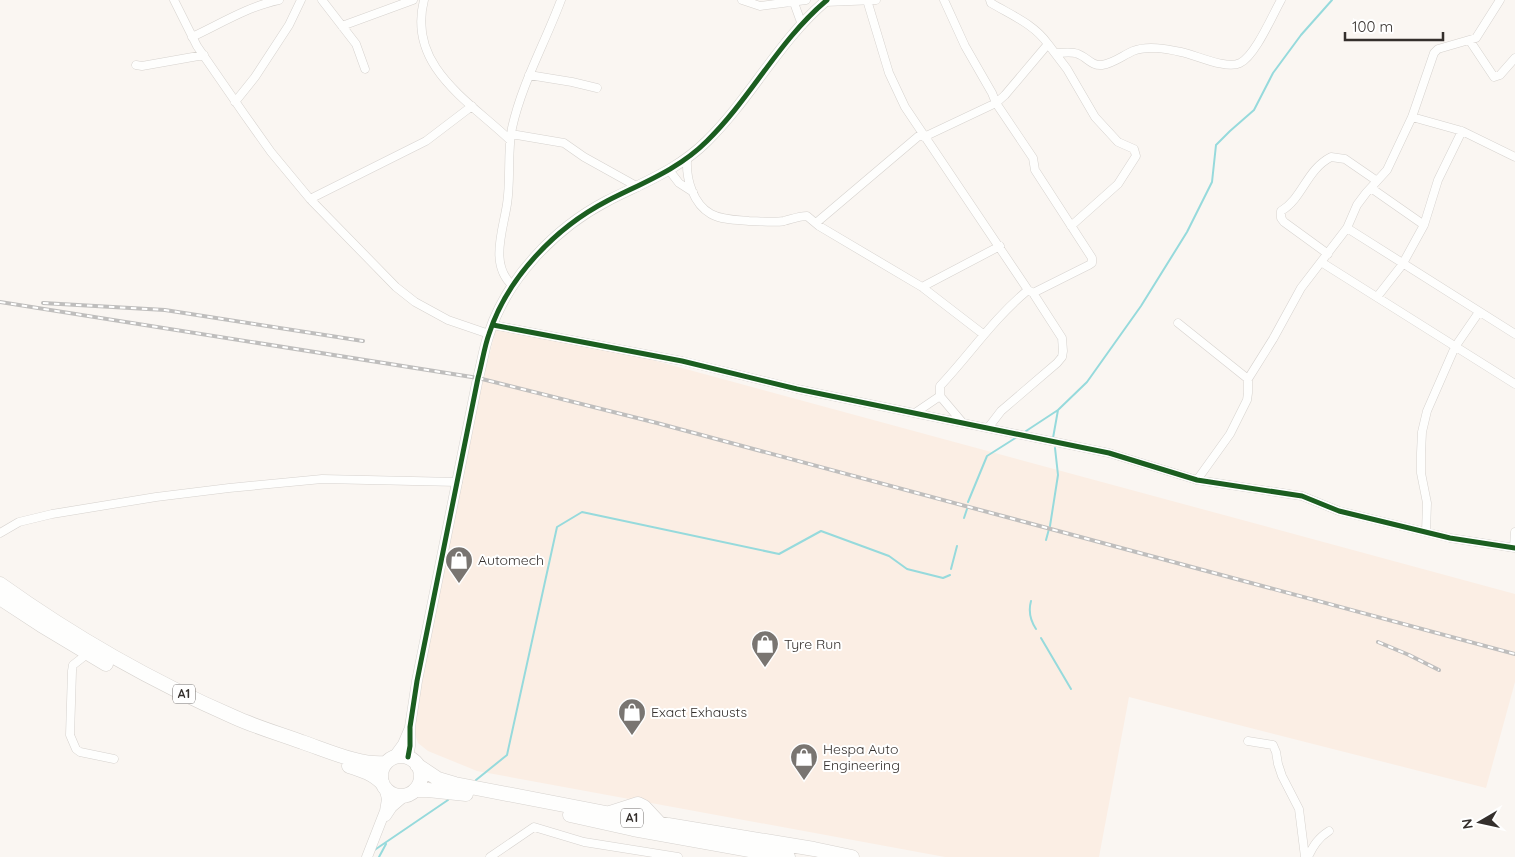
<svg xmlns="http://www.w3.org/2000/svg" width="1515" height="857" font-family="Quicksand,sans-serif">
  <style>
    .built { fill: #fbeee4 }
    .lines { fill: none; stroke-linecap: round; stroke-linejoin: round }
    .stream { stroke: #96dadc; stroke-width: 2 }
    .street-casing { stroke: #d6d2ce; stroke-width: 9 }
    .secondary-casing { stroke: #d6d2ce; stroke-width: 11 }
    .highway-casing { stroke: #d6d2ce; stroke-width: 15 }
    .street { stroke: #fefefd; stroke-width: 8 }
    .secondary { stroke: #fefefd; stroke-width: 10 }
    .highway { stroke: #fefefd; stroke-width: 14 }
    .rail-casing { stroke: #bfbebd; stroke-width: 4 }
    .rail { stroke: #fff; stroke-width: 2; stroke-dasharray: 5.5; stroke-linecap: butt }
    .cycleway-casing { stroke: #fff; stroke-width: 8 }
    .cycleway { stroke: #1b5e20; stroke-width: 5 }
    .labels { text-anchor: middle; stroke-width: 4; stroke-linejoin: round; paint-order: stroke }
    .shield { fill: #fff; stroke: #716d6b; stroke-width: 1 }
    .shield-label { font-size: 12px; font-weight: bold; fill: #342f2c }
    .poi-label { font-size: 14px; fill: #342f2c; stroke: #fff; text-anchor: start }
  </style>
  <rect width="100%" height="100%" fill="#faf6f2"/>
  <!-- built -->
  <path class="built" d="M496,328L634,355L1515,594V682L1486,788L1129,697L1099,857H945L477,771L428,751L418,743L414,731L416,704L474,417Z"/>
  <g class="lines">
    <!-- stream -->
    <path class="stream" d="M1023,433L1058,410L1087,382L1141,306L1187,232L1212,182L1216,145L1230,131L1254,110L1273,73L1301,35L1332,0
      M1053,438L1058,410
      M968,502L987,456L1017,437
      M964,518L967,509
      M1050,526L1058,475L1055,448
      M1046,540L1049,529
      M951,569L957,546
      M1031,601C1028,612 1030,620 1036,629
      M1041,638L1071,689
      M476,780L507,755L557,527L582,512L779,554L821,531L889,556L907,569L943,578L950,575
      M373,851L448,800
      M379,857L386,844"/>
    <!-- street casing -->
    <g class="street-casing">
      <path id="street" d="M174,0L197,46L244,114L271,152L310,199L396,287L415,302L448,320L489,334
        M322,0L356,44L365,69
        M424,0C407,66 469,101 510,140
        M742,0L760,6L806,0
        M793,0L802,25
        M867,0L889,73L905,107L1028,290L1033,293L1062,338L1063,351L1062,357L1057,363L1001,411L988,428
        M944,0L965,46L992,93L996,103L1033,158L1035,170L1092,258V263L1089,265L1033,293
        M825,2L876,0
        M342,26L413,0
        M192,37C220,24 249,6 279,0
        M1470,41L1494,77L1500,75L1515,58
        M1048,44L1067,69L1095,117L1118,142L1134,149L1136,156L1118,184L1071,226
        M1056,53C1063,53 1072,51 1078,54C1087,57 1091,66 1102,65C1114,63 1122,56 1133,51C1147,45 1167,49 1181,52C1196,55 1227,70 1240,63C1255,56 1272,16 1281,0
        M136,65L142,66L204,55
        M529,75L572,82L597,88
        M235,102L255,77L289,25L301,0
        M1412,117L1462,131L1515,157
        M511,134L564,143L584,157L638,187
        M924,137L996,103L1005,95L1048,44C1034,24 1011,15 991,3L990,0
        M687,160C686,179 693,204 711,214C722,220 737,220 749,221C760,221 774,223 784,221C792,219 799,216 807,216L819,226L922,287L983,334
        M669,170L679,183L693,192
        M1371,188L1424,225
        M310,199L426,141L472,106
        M816,223L921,134
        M1347,228L1515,334
        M1328,254L1284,222L1281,218V211C1303,198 1306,170 1331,157L1345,159L1377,181
        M1321,262L1515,384
        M513,286C489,265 503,231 507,204C511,179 507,153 512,128C522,83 545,43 561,0
        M922,287L1000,246
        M1377,297L1402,265L1424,225L1438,180L1462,131
        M1178,323L1248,379
        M493,325L682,361L797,389L1109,453L1197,480L1302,496L1339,511L1450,538L1515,548
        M940,396L962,422
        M915,413L940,396V386C971,353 993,319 1028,290
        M1197,480L1230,434L1247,400L1248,393V379L1273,339L1301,288L1347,228L1357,205L1366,193L1387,170L1412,117L1434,53L1438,49L1476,38L1500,0
        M1426,532L1427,503L1421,473V453L1422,432L1427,411L1455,347L1479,312
        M0,533L19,522L52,514L156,497L229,488L322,479L458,482
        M1514,547L1515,532
        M87,654L73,665L72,671L70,735L76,749L80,752L114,759
        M1248,741L1273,745L1276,752L1278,764L1282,776L1299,809L1305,857
        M490,857L534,827L584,842L678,857
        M1308,857C1313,846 1318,838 1329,831"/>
    </g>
    <!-- secondary casing -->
    <g class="secondary-casing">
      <path id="secondary" d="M408,757L410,746V727L417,681L478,378C482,364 484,348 489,334C507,278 555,228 607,201C642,183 678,170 707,141C751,98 779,40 827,0
        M392,759L403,744L409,730
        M386,816L392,807L406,795
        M367,857L385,811L387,799L384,787"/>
    </g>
    <!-- highway casing -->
    <g class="highway-casing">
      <path id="highway" d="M0,584C74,637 151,681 234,717C256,727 280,734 302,742C326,750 361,766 386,763
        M0,598L41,625L106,664
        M381 776a20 20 0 1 1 40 0a20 20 0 1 1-40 0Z
        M417,765L438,779L455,784L668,825L814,849L852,857
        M349,766C362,770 374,774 383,784
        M415,790H428L466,794
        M610,813L638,804L644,807L659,823
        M570,815L633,829L788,857"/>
    </g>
    <!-- street -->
    <use href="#street" class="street"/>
    <!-- secondary -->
    <use href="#secondary" class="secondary"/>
    <!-- highway -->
    <use href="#highway" class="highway"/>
    <!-- rail casing -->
    <g class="rail-casing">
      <path id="rail" d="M0,302L478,378L657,423L1515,654
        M43,303L165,310L363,341
        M1378,642L1409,655L1439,670"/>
    </g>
    <!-- rail -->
    <use href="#rail" class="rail"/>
    <!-- cycleway casing -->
    <g class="cycleway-casing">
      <path id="cycleway" d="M493,325L682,361L797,389L1109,453L1197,480L1302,496L1339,511L1450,538L1515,548
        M408,757L410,746V727L417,681L478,378C482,364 484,348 489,334C507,278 555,228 607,201C642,183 678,170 707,141C751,98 779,40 827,0"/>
    </g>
    <!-- cycleway -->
    <use href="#cycleway" class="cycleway"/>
  </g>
  <!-- icons -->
  <defs>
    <g id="shop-pin" transform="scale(1.4375)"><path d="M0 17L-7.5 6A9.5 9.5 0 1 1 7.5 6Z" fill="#797571" stroke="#fff"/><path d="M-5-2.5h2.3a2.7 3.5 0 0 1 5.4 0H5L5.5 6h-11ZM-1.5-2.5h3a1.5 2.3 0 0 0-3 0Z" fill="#fff"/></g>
  </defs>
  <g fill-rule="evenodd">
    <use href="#shop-pin" x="459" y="560"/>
    <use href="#shop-pin" x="765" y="644"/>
    <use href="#shop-pin" x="632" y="712"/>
    <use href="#shop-pin" x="804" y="757"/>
  </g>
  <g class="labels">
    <!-- shield labels -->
    <g class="shield">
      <rect x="173" y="684.5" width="22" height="19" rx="4"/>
      <rect x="621" y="808.5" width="22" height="19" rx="4"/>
    </g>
    <g class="shield-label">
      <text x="184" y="698">A1</text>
      <text x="632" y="822">A1</text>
    </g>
    <!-- poi labels -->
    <g class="poi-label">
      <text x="478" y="565">Automech</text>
      <text x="784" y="649">Tyre Run</text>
      <text x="651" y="717">Exact Exhausts</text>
      <text x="823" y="754">Hespa Auto<tspan x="823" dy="16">Engineering</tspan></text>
    </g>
  </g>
  <!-- north arrow -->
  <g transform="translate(1480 822) rotate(261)" stroke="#ffffff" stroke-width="4" paint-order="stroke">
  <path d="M0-4L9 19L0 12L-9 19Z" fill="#342f2c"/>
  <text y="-8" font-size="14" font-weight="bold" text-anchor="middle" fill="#342f2c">N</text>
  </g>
  <!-- scale -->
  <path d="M1345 32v8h98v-8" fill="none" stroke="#342f2c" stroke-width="2.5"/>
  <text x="1352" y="32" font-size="15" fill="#342f2c" stroke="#ffffff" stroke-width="4" paint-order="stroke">100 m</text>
</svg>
